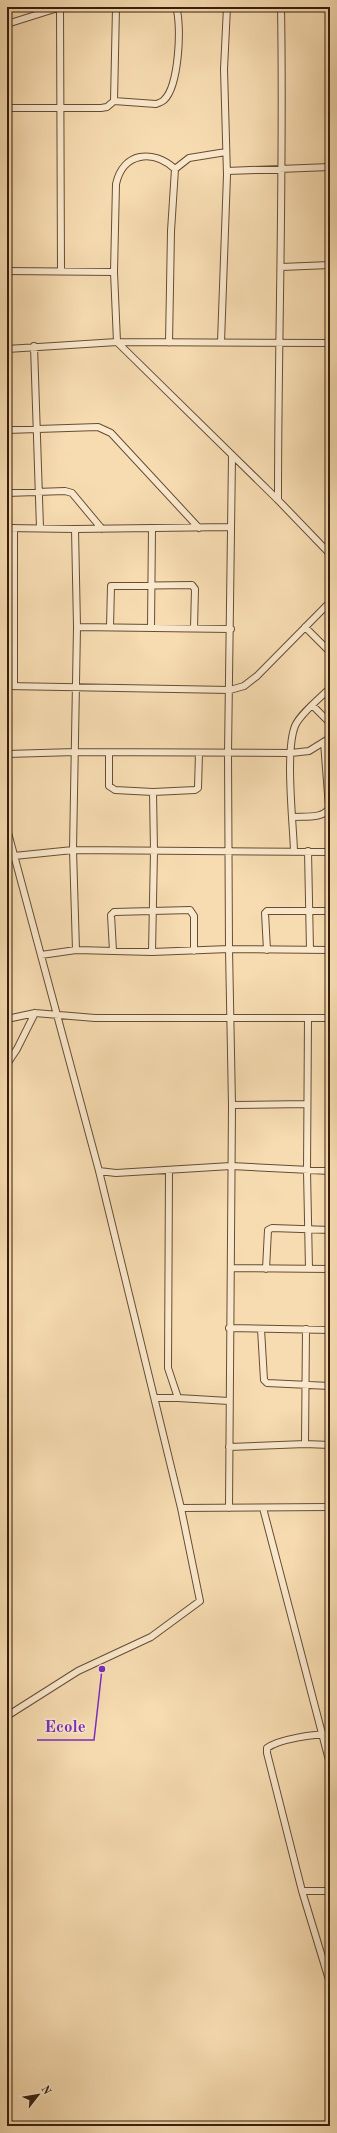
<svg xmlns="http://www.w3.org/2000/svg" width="337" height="2133" font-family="'Old Standard TT',serif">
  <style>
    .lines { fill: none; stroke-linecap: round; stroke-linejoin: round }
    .minor-casing { stroke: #664d35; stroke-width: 8 }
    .minor { stroke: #fae8cc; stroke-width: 6 }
    .leader { fill: none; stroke: #7b2cbf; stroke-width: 1.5 }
    .callout-dot { fill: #7b2cbf; stroke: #fae8cc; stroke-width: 1.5 }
    .callout-label { font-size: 17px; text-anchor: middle; font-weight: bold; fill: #7b2cbf; stroke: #fae8cc; stroke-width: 3.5; stroke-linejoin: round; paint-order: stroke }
  </style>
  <rect width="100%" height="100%" fill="#f7dcb1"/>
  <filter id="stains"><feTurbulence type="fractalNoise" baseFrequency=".005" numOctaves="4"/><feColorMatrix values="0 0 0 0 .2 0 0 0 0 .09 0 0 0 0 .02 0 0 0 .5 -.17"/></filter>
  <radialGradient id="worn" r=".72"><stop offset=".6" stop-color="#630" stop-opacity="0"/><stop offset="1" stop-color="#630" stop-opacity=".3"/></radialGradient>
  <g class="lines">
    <!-- minor casing -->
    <g class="minor-casing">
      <path id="minor" d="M60,7L61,271
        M7,24L61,7
        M7,96V133
        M114,101L156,104C159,103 162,102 164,100C179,86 182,25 176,7
        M7,108H101L107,107L114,101L116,7
        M175,169C153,149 123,152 116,184L114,272L117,342L278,500L330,554
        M227,171L330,167
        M281,267L330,265
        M7,271L114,272
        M221,342L227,175L224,69L227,7
        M169,343L171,231L175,169L189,158L226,152
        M34,346L40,528
        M7,349L117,342L330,343
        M7,430L98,427L111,433L199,528
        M7,493L65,491L72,493L102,529
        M278,500C278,336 284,171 281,7
        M7,528L75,529L231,527
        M14,528V686
        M75,529L77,627L73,850L76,950
        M77,627L231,629
        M110,627L111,586L192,585L195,589L194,628
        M151,627L152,528
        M305,627L330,652
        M7,686L230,690L244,686L257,676L330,602
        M313,706L330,723
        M109,753V786L115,790L153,792L195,790L198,788L199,753
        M7,754L75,752L291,753L309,751L330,738
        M293,817C304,816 324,819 329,808L324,742
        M7,829L99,1171L181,1508L200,1601L151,1637L78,1671L7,1716
        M294,851C293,821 285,751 295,726C300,714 320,698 330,688
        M308,851L310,950
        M14,856L73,850L330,852
        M267,950L265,913L267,911H330
        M113,951L111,915L114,912L190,910L194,916V951
        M152,952L154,851L153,792
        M41,955L76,950L152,952L229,949L330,950
        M308,1018L307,1171L309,1269
        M7,1019L35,1013L95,1018H330
        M7,1064L17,1049L35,1013
        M232,1105L307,1104
        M169,1170L168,1368L178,1398L229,1401
        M99,1171L116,1173L231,1166L330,1171
        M232,1268L330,1269
        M266,1269L268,1230L272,1228L330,1230
        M229,1328L330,1330
        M261,1329L264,1380L267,1383L330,1386
        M155,1398H178
        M305,1444L306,1329
        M229,1447L305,1444L330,1445
        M181,1508L330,1507
        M229,1508L232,1105L229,949L228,753L232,456
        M263,1508L330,1764
        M330,1734C315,1734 279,1739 267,1748V1753L302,1891L330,1983
        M302,1891H330"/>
    </g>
    <!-- minor -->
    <use href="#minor" class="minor"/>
  </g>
  <!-- callouts -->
  <path class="leader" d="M102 1669L94 1740H37"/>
  <circle class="callout-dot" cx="102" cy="1669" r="4"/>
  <g class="callout-label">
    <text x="65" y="1732">Ecole</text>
  </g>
  <!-- margin -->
  <rect width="337" height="2133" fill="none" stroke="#f7dcb1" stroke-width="24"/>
  <rect x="8" y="8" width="321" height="2117" fill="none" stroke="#361d0c" stroke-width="2"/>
  <rect x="12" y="12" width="313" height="2109" fill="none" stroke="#361d0c"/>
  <!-- north arrow -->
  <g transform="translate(38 2095) rotate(59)" stroke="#fae8cc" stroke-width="3" paint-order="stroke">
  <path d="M0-3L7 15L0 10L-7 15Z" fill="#361d0c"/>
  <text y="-6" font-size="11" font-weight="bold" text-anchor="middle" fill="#361d0c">N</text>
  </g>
  <rect width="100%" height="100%" filter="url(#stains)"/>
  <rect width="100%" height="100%" fill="url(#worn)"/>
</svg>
